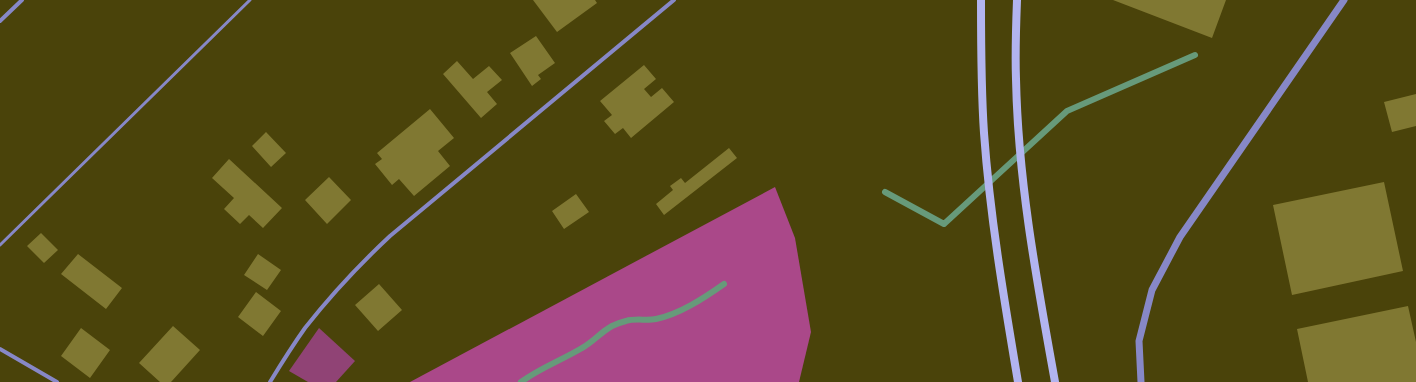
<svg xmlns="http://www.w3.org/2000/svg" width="1416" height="382" font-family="'DejaVu Sans',sans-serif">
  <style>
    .green { fill: #904375 }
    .forest { fill: #aa4889 }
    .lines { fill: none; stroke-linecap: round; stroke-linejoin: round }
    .stream { stroke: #679a7a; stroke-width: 6 }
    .building { fill: #807832 }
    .service { stroke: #8788c7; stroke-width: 3 }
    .minor { stroke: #8788c7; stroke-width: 4 }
    .tertiary { stroke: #8788c7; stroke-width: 7 }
    .secondary { stroke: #b2b4f0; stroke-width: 8 }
  </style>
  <rect width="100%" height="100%" fill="#4a430a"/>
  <!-- green -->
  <path class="green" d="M319,328L355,361L336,382H308L289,371Z"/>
  <!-- forest -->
  <path class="forest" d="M775,187L795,238L811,332L799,382H410Z"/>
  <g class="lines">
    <!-- stream -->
    <path class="stream" d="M885,192L944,224L1067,111L1195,55
      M521,382C540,368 562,360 582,348C593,342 601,332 612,326C616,324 622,322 626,321C635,318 647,321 656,319C680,314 704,298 724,284"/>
  </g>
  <!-- building -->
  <path class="building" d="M533,0H595L597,3L557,32Z
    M1113,0H1226L1212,38Z
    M536,36L555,63L538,75L541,79L532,86L510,53Z
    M457,61L473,79L489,66L502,80L487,92L497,104L481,118L443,74Z
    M644,65L656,79L644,89L651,97L662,88L674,102L631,138L623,128L615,134L604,121L612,115L600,101Z
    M1416,94V126L1392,132L1384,102Z
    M430,109L454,138L438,151L450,166L414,196L399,179L392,185L375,164L382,159L377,153Z
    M266,132L286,153L271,167L252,146Z
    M729,148L737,158L664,215L656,204L673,190L670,186L681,178L685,183Z
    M229,159L282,208L263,228L249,215L240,224L224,209L234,198L212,178Z
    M329,177L351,200L327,224L305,200Z
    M1384,182L1403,271L1292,295L1273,205Z
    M576,194L589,212L564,229L552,211Z
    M41,233L58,250L44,263L27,246Z
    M78,254L122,288L106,309L61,274Z
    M258,254L281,270L267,290L244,275Z
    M379,284L402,310L378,331L355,305Z
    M256,292L281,311L263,336L238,317Z
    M1408,306L1416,342V382H1308L1297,329Z
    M173,326L200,350L171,382H160L139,363Z
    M81,328L110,350L90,378L61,356Z"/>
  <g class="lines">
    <!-- service -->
    <path class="service" d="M0,245L250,0"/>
    <!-- minor -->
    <path class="minor" d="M0,21L22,0
      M0,349L57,382
      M270,382C281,364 293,345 305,328C331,295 360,264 390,236L674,0"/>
    <!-- tertiary -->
    <path class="tertiary" d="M1141,382L1139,341L1152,290L1180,237L1344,0"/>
    <!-- secondary -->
    <path class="secondary" d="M981,0C981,44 981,89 984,133C990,217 1004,299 1018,382
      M1017,0C1016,26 1015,53 1016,79C1018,181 1037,282 1055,382"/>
  </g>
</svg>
